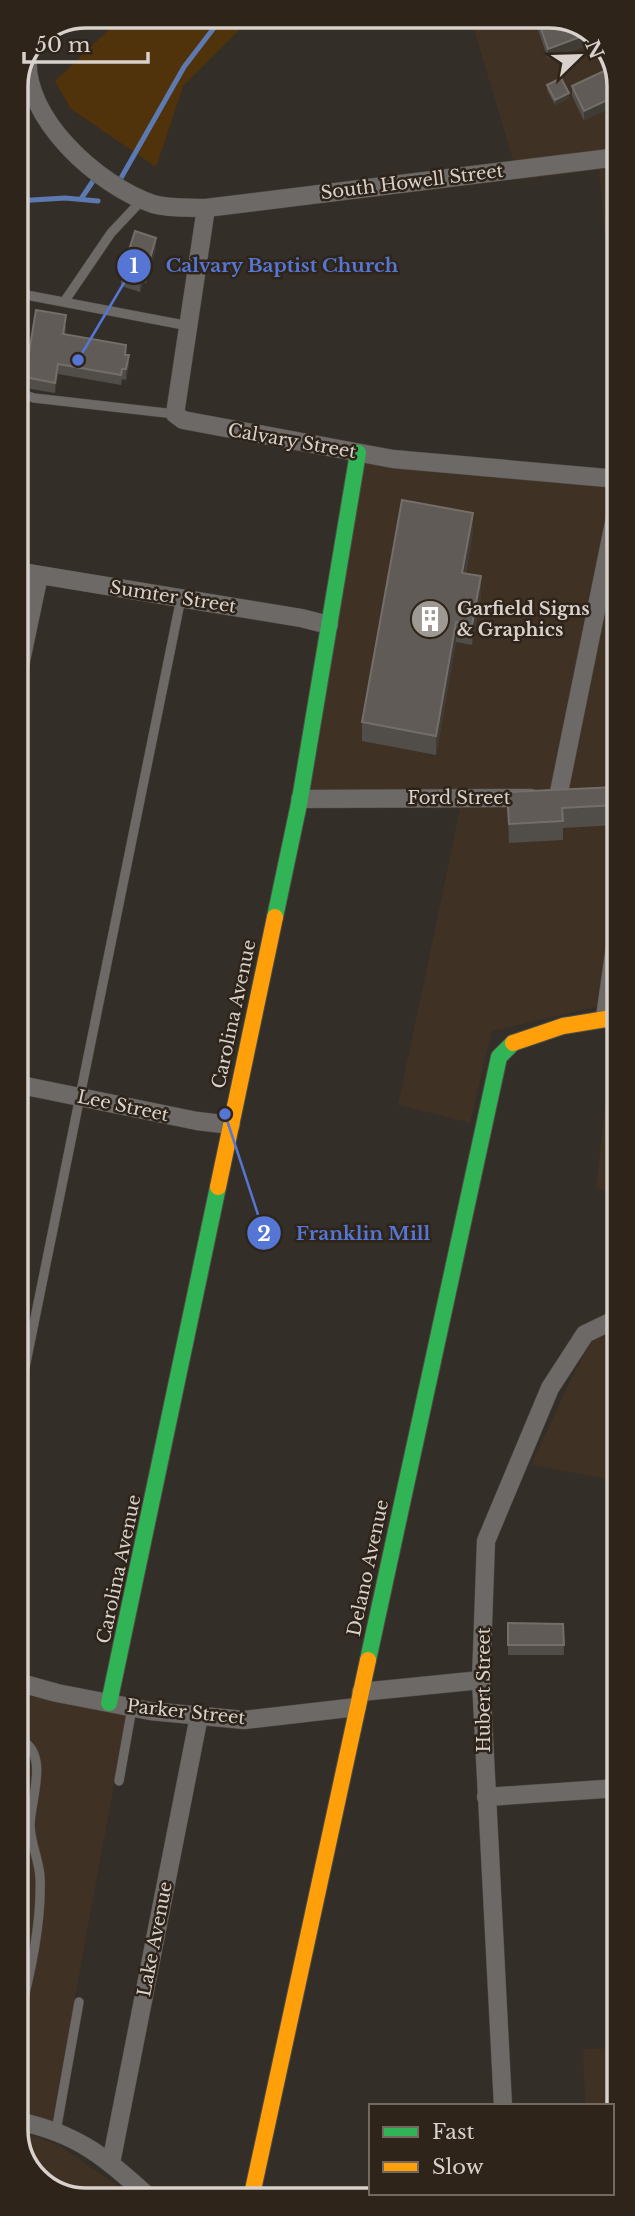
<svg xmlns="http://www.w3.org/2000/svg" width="635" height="2216" font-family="'Libre Baskerville',serif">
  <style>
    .built { fill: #3f3124 }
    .green { fill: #50320b }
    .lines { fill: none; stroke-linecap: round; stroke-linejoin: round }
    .stream { stroke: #5c7ab1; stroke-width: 5 }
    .lane-casing { stroke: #504c46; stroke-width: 10 }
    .street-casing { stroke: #504c46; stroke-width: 19 }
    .fast-casing { stroke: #504c46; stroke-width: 18 }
    .slow-casing { stroke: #504c46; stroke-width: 18 }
    .lane { stroke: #6c6967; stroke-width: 9 }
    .street { stroke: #6c6967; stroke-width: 18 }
    .fast { stroke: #30b455; stroke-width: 16 }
    .slow { stroke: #ff9f0a; stroke-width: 16 }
    .wall { fill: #514d48 }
    .shaded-wall { fill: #3f3b35 }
    .building { fill: #605b56; stroke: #736e69; stroke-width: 2 }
    .labels { text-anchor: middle; stroke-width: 5; stroke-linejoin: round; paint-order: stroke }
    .street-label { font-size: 18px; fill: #d9d2cc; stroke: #2e241a }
    .poi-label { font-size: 18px; font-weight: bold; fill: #d9d2cc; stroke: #2e241a; text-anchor: start }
    .rim { fill: none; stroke: #d9d2cc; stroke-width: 3.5 }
    .leader { fill: none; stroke: #5576d4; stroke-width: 2.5 }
    .callout-dot { fill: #5576d4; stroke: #2e241a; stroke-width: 2.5 }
    .mark-label { font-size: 21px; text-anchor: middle; font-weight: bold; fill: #fff }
    .callout-label { font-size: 19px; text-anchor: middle; font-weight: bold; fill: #5576d4; stroke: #2e241a; stroke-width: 5; stroke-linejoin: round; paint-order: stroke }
  </style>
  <rect width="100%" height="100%" fill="#332e28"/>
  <!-- built -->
  <path class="built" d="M470,16H558L596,33L618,72V383L599,170L519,180Z
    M365,463L618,488V1002L492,1031L470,1123L398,1105L460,809L305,807Z
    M613,1031H618L619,1195L596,1188Z
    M619,1328V1481L531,1465L568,1385L591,1342Z
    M17,1694L127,1714L52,2123L17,2116V1951L24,1908L17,1906V1846L20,1831L17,1830Z
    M619,2048V2131L612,2149V2106H585L583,2049Z
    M17,2130L59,2145L138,2200H77L39,2183L17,2144Z"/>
  <!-- green -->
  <path class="green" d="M123,16H253L183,86L156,167L71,109L55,81Z"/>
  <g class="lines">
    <!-- stream -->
    <path class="stream" d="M121,178L184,67L223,16
      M81,199L93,181
      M16,201L65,198L98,201"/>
    <!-- lane casing -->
    <g class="lane-casing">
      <path id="lane" d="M16,293L189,326
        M64,302L111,233L143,199
        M16,392L34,398L175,414
        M17,1407L181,598
        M17,1738C51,1751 31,1797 30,1824C30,1843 39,1859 40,1877C42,1921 29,1981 17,2024
        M119,1781L132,1708
        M56,2131L79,2002"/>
    </g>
    <!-- street casing -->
    <g class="street-casing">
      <path id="street" d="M28,56C22,118 99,186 153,204C170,209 189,207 206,208L618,157
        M206,208L175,414L183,420L393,459L618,479
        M16,571L301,618L329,625
        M16,685L39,575
        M558,797L618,503
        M300,799L531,798
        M605,1017L618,925
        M16,1084L197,1121L231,1125
        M17,1682L57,1693L150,1711L244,1720L357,1707
        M361,1692L481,1680
        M486,1797L619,1788
        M503,2106L481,1680L486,1541L550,1388L585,1334L608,1323L619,1322
        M17,2121C78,2133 108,2159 152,2200
        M111,2163L199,1716
        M508,2193L509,2199"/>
    </g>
    <!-- fast casing -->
    <g class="fast-casing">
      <path id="fast" d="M275,917L300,799L358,453
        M368,1660L499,1057L513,1043
        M109,1703L218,1187"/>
    </g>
    <!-- slow casing -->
    <g class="slow-casing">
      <path id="slow" d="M513,1043L563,1026L618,1017
        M218,1187L275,917
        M251,2199L368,1660"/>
    </g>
    <!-- lane -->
    <use href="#lane" class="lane"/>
    <!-- street -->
    <use href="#street" class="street"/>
    <!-- fast -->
    <use href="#fast" class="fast"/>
    <!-- slow -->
    <use href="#slow" class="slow"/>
  </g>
  <!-- wall -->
  <path class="wall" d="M537,17L583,47L548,59L537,27Z
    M608,69L584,121L572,96V86Z
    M547,85L569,98L555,105L547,90Z
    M156,248L146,283L143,282L140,292L121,286V275Z
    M66,325L65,334L126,355L129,365L126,380L122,379L121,385L58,374L55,393L25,388V377Z
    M473,532L466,573L481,596L472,645L456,642L436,755L362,741V722Z
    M507,792L617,805V825L563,828V840L509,843Z
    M508,1623L563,1624L564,1655H508Z
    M403,2193H477V2196L473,2197V2199H404Z"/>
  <!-- shaded-wall -->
  <path class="shaded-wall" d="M583,36V47L548,59V49Z
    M569,93V98L555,105V100Z
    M618,95V105L584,121V111Z
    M156,238V248L146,283V272Z
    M143,272V282L140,292V281Z
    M129,355V365L126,380V369Z
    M58,364V374L55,393V383Z
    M473,513V532L462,592V573Z
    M481,576V596L472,645V625Z
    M456,622V642L436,755V736Z"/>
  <!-- building -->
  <path class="building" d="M540,16H558L579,26L583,36L548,49L537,17Z
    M608,69L618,90V95L584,111L572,86Z
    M561,78L569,93L555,100L547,85Z
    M135,231L156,238L146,272H143L140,281L121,275Z
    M36,310L66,315L63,334L126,345L125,355H129L126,369H122L121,375L58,364L55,383L25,377Z
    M402,500L473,513L462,573L481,576L472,625L456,622L436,736L362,722Z
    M616,787L617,805L562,808L563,821L509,824L507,792Z
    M508,1623L563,1624L564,1645H508Z
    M404,2193H473V2196L446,2199H405Z"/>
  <!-- icons -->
  <defs>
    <g id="building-disc" transform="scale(2.0125)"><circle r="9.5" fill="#9f9993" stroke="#2e241a"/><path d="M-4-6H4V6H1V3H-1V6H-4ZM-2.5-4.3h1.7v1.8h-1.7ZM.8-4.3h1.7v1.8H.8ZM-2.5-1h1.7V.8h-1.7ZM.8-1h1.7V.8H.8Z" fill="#fff"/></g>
  </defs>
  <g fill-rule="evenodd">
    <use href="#building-disc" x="430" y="619"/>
  </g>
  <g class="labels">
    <!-- street labels -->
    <g class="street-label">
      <text transform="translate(412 182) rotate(-7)" y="6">South Howell Street</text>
      <text transform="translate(292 441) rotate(10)" y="6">Calvary Street</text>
      <text transform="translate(173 597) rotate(9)" y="6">Sumter Street</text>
      <text x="459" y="804">Ford Street</text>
      <text transform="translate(234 1014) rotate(-78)" y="6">Carolina Avenue</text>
      <text transform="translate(123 1106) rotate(12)" y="6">Lee Street</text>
      <text transform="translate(368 1568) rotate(-78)" y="6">Delano Avenue</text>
      <text transform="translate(119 1569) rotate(-78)" y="6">Carolina Avenue</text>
      <text transform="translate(484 1690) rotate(-90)" y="6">Hubert Street</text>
      <text transform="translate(186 1712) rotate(6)" y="6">Parker Street</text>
      <text transform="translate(155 1939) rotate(-79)" y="6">Lake Avenue</text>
    </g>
    <!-- poi labels -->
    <g class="poi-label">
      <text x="457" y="615">Garfield Signs<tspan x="457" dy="21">&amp; Graphics</tspan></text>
    </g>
  </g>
  <!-- crop -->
  <path d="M0 0H635V2216H0ZM86 28H549A58 58 0 0 1 607 86V2130A58 58 0 0 1 549 2188H86A58 58 0 0 1 28 2130V86A58 58 0 0 1 86 28Z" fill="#2e241a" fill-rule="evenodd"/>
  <path class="rim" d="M86 28H549A58 58 0 0 1 607 86V2130A58 58 0 0 1 549 2188H86A58 58 0 0 1 28 2130V86A58 58 0 0 1 86 28Z"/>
  <!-- callouts -->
  <path class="leader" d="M78 360L134 266M225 1114L264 1233"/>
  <g class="callout-dot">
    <circle cx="78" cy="360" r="7"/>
    <circle cx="225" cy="1114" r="7"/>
    <circle cx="134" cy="266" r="18"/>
    <circle cx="264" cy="1233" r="18"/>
  </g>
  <g class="mark-label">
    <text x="134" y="273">1</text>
    <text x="264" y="1241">2</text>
  </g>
  <g class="callout-label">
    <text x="282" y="272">Calvary Baptist Church</text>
    <text x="363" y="1240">Franklin Mill</text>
  </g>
  <!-- legend -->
  <rect x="369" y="2104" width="245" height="91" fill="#2e241a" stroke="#726a61" stroke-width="2"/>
  <rect x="383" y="2127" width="35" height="10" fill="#30b455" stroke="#726a61" stroke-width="2"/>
  <text x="432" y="2139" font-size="21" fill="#d9d2cc">Fast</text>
  <rect x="383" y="2162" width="35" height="10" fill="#ff9f0a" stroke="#726a61" stroke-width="2"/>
  <text x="432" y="2174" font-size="21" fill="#d9d2cc">Slow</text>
  <!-- north arrow -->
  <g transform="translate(579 56) rotate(67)" stroke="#2e241a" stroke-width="5" paint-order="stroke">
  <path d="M0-5L12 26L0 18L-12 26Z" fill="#d9d2cc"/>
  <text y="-10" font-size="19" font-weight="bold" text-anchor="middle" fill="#d9d2cc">N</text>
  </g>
  <!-- scale -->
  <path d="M24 52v10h124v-10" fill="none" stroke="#d9d2cc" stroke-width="3.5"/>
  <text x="35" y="52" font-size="21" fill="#d9d2cc" stroke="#2e241a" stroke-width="5" paint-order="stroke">50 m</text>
</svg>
